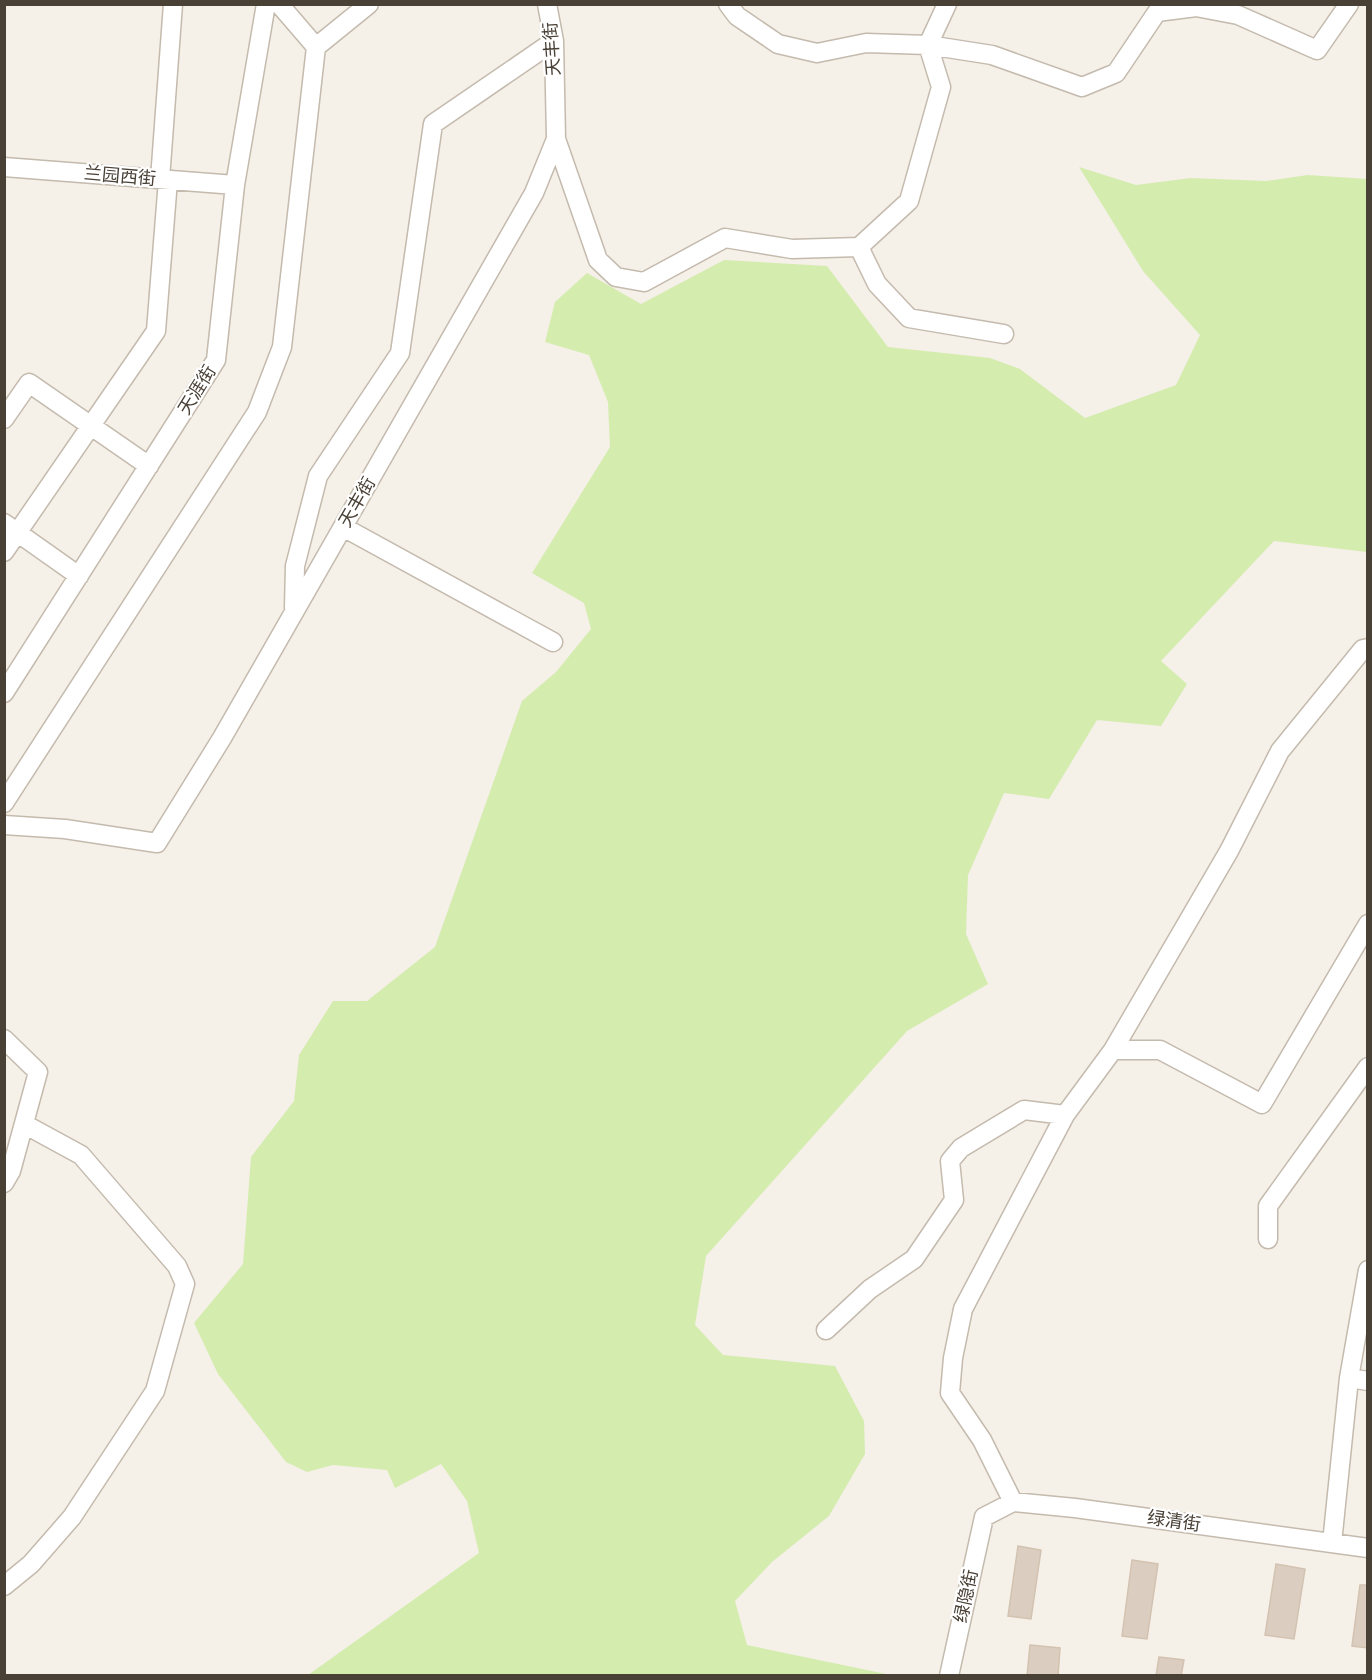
<svg xmlns="http://www.w3.org/2000/svg" width="1372" height="1680" font-family="Barlow,'Noto Sans SC',sans-serif">
  <style>
    .green { fill: #d5ecaf }
    .building { fill: #dbcec0; stroke: #d3c2b0; stroke-width: 1.5 }
    .lines { fill: none; stroke-linecap: round; stroke-linejoin: round }
    .minor-casing { stroke: #c4baad; stroke-width: 21 }
    .minor { stroke: #fff; stroke-width: 18 }
    .labels { text-anchor: middle; stroke-width: 4.5; stroke-linejoin: round; paint-order: stroke }
    .street-label { font-size: 18px; fill: #494036; stroke: #fff }
  </style>
  <rect width="100%" height="100%" fill="#f5f0e8"/>
  <!-- green -->
  <path class="green" d="M1079,167L1136,185L1191,178L1266,181L1308,175L1367,179V552L1274,541L1161,661L1187,684L1161,726L1097,720L1049,799L1004,793L968,875L966,934L988,984L907,1031L706,1256L695,1325L723,1355L835,1366L864,1421L865,1454L829,1516L772,1562L735,1601L747,1645L891,1675H308L479,1553L467,1501L441,1464L395,1488L387,1470L333,1465L307,1472L286,1462L218,1374L194,1323L243,1264L251,1157L294,1101L299,1055L333,1001H367L435,947L522,701L556,672L591,629L584,603L532,573L610,447L608,402L589,355L545,342L555,302L587,273L641,304L724,260L827,266L888,347L990,358L1020,369L1085,418L1176,385L1200,335L1143,271Z"/>
  <!-- building -->
  <path class="building" d="M1018,1546L1041,1550L1031,1619L1008,1616Z
    M1132,1560L1158,1564L1147,1639L1122,1636Z
    M1276,1564L1305,1569L1294,1639L1265,1635Z
    M1360,1585H1368V1648L1352,1646Z
    M1030,1645L1060,1648L1058,1676H1027Z
    M1159,1657L1184,1660L1181,1676H1156Z"/>
  <g class="lines">
    <!-- minor casing -->
    <g class="minor-casing">
      <path id="minor" d="M279,4L316,47
        M728,4L737,16L778,44L817,53L866,43L928,45L992,55L1082,87L1116,73L1157,12L1196,7L1238,15L1317,50L1349,4
        M556,139L598,260L616,277L644,282L725,238L792,249L859,247L909,201L941,87L928,45L947,4
        M4,167L235,185
        M160,179L173,4
        M859,247L877,284L909,318L1004,334
        M4,419L29,383L149,466
        M4,523L79,576
        M343,527L553,642
        M4,552L156,331L168,180
        M294,608L295,566L318,476L400,353L433,124L554,41
        M4,693L216,360L235,185L266,4
        M4,803L257,412L282,347L316,47L369,4
        M4,825L65,829L157,843L222,738L534,193L556,139L554,41L547,4
        M4,1039L38,1072L11,1171L4,1183
        M1113,1050H1160L1262,1104L1368,924
        M1268,1239V1206L1368,1067
        M826,1330L870,1289L914,1259L954,1200L950,1161L961,1148L1024,1110L1065,1115
        M1349,1378L1368,1381
        M1013,1502L982,1440L950,1393L953,1358L963,1309L1065,1115L1113,1050L1229,851L1280,751L1363,649L1368,648
        M1332,1543L1349,1378L1368,1270
        M4,1586L31,1564L72,1517L155,1391L185,1284L177,1266L81,1155L24,1124
        M949,1676L984,1517L1013,1502L1075,1508L1368,1548"/>
    </g>
    <!-- minor -->
    <use href="#minor" class="minor"/>
  </g>
  <g class="labels">
    <!-- street labels -->
    <g class="street-label">
      <text transform="translate(552 49) rotate(-94)" y="6">天丰街</text>
      <text transform="translate(120 176) rotate(5)" y="6">兰园西街</text>
      <text transform="translate(197 390) rotate(-58)" y="6">天涯街</text>
      <text transform="translate(357 502) rotate(-60)" y="6">天丰街</text>
      <text transform="translate(1174 1521) rotate(8)" y="6">绿清街</text>
      <text transform="translate(966 1596) rotate(-78)" y="6">绿隐街</text>
    </g>
  </g>
  <!-- border -->
  <rect width="1372" height="1680" fill="none" stroke="#494036" stroke-width="12"/>
</svg>
